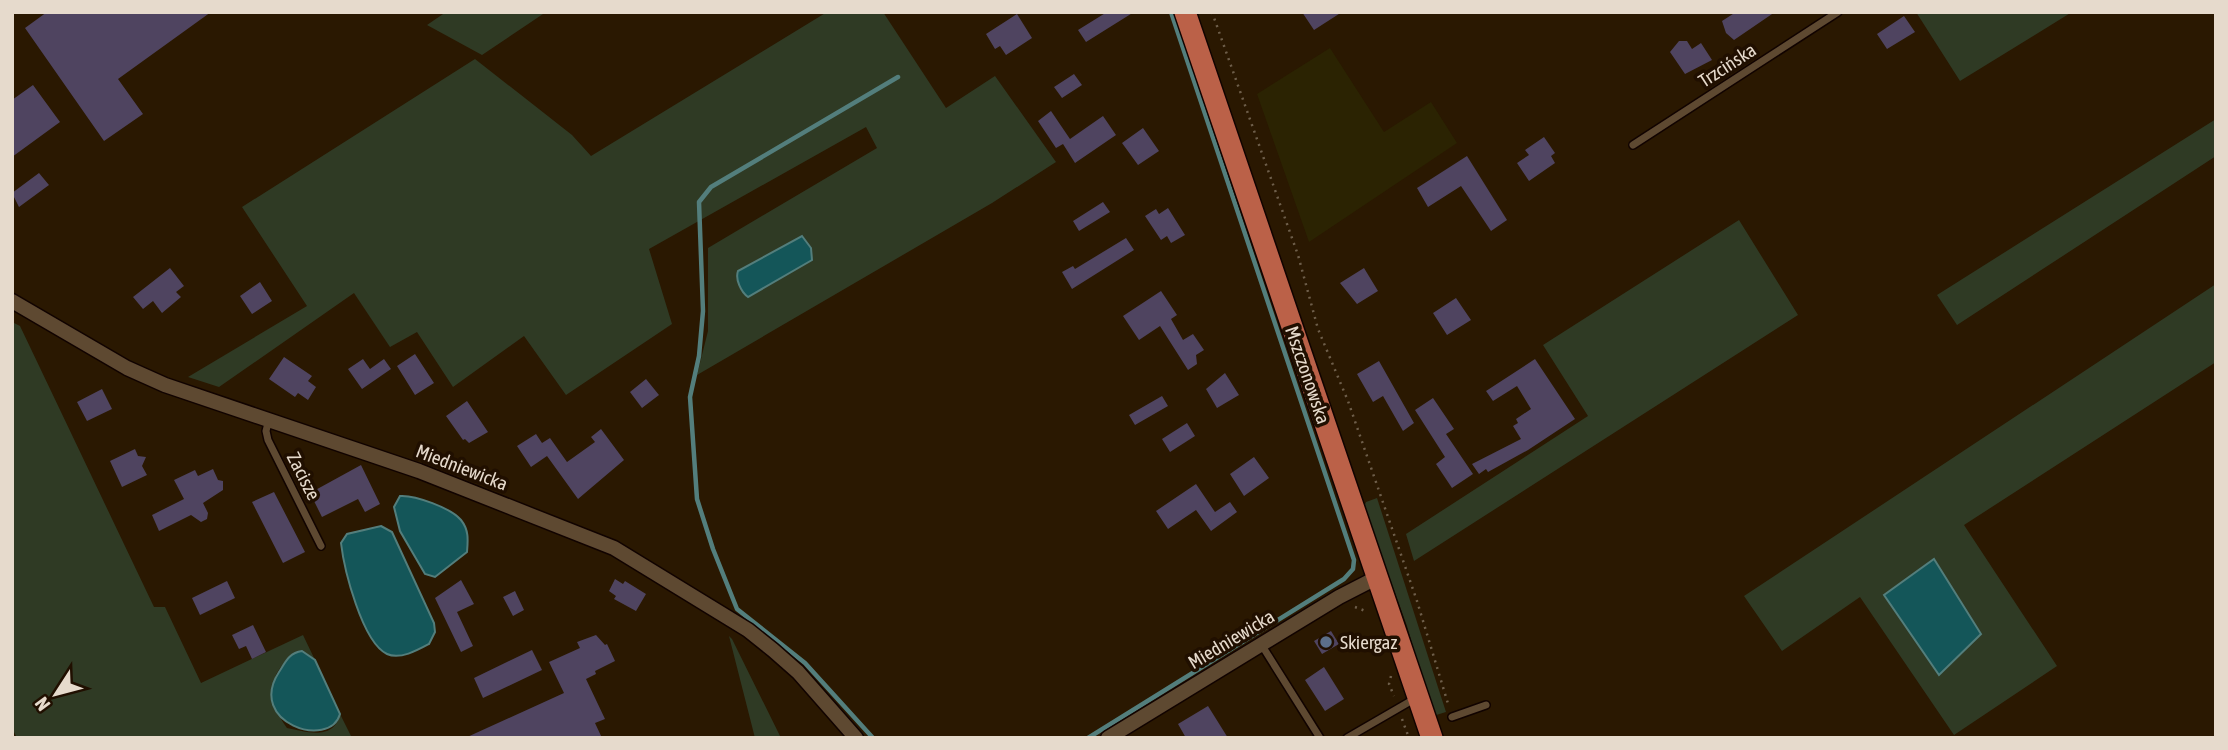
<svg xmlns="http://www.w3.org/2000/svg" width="2228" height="750" font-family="'Asap Condensed',sans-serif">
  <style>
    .green { fill: #2f3a24 }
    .sand { fill: #2b2302 }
    .water { fill: #145659; stroke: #537e7c; stroke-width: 2 }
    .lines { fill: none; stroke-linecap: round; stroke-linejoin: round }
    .stream { stroke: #537e7c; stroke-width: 4.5 }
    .building { fill: #4f4460 }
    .lane-casing { stroke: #110300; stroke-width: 10 }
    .street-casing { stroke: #110300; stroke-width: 17 }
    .primary-casing { stroke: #110300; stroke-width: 24 }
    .path { stroke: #6e5e4a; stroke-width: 2.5; stroke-dasharray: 2 5; stroke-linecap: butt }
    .lane { stroke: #5e4931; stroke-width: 7 }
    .street { stroke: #5e4931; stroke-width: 14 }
    .primary { stroke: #bb6148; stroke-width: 21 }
    .service-dot { fill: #5c6f8a; stroke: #200f00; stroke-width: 2.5 }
    .labels { text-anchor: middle; stroke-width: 7; stroke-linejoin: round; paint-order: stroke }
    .street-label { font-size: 19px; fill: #e6dacc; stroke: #200f00 }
    .poi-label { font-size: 19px; fill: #e6dacc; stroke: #200f00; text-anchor: start }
  </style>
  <rect width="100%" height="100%" fill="#2a1801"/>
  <!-- green -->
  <path class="green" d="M446,12H546L482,55L427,25Z
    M827,12H883L946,108L995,76L1056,162L992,203L697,375L708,331V248L877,148L866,127L649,249L672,324L566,395L524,336L453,387L417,332L390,347L354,293L219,387L188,377L307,306L242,207L475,59L572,135L591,156Z
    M1916,12H2072L1960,81Z
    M2216,119V156L1957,325L1937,295Z
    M1739,220L1798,315L1414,561L1406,534L1588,416L1543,345Z
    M2216,284V362L1964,525L2057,666L1954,735L1860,597L1782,651L1744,596Z
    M12,322L20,326L154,607H165L201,683L303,635L315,660L302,651C267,668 265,698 287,728C307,732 334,741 340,714L352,738H17L12,728Z
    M1377,498L1446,712L1433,716L1407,626L1364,507L1366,502Z
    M729,636L732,639L781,738H755Z"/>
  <!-- sand -->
  <path class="sand" d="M1330,48L1384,132L1431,102L1457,143L1309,242L1257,94Z"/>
  <!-- water -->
  <path class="water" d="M802,236L811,248L812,260L748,297C741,292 735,279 738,271Z
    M400,496C415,495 451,508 461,520C469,530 468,540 467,552L435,577L425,574L400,531L394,507Z
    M381,526L392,532L434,623L435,632L429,644C418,650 400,660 387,654C362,642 344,569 341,543L347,534Z
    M1934,559L1981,634L1939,675L1884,595Z
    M302,651L315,660L340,714C330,750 246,723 279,672C286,661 289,653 302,651Z"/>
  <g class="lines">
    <!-- stream -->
    <path class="stream" d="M873,738L805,663L737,609L713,549L697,499L690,397L699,356L703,311L699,202L711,187L898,77
      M1088,738L1344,579L1353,569L1354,560L1171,12"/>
  </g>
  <!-- building -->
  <path class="building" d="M47,12H211L118,79L143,114L104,141L25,28Z
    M1107,12H1134L1086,42L1078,30Z
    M1302,12H1342L1314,30Z
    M1736,12H1775L1734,40L1726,33L1722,21Z
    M1017,14L1032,38L1006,55L1000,46L995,49L986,34Z
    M1904,16L1915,32L1887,49L1877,34Z
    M1679,41H1687L1692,49L1701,43L1712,60L1685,74L1670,52Z
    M1074,74L1082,85L1062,98L1054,87Z
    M33,85L60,122L12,157V100Z
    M1051,111L1070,139L1103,116L1116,135L1075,163L1063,144L1056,148L1038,121Z
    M1143,128L1159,151L1138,165L1122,143Z
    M1544,137L1555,153L1551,156L1555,163L1529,181L1517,163L1529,155L1525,150Z
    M1467,156L1507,220L1491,231L1461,186L1428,207L1417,188Z
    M39,173L49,185L19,207L12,193Z
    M1103,202L1110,212L1079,231L1073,221Z
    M1168,208L1185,235L1171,243L1167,236L1161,240L1145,216L1156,209L1159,214Z
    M1126,238L1134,250L1072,289L1062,272L1073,266L1075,269Z
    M170,268L184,286L176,292L181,297L162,313L153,301L143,309L133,297Z
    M1364,268L1378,291L1357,304L1340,283Z
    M260,282L272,301L252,314L240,296Z
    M1161,291L1177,315L1171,319L1183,340L1193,334L1204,350L1196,355L1197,364L1188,370L1160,326L1139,340L1123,316Z
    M1456,298L1471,320L1447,335L1433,313Z
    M415,354L434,383L415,395L397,366Z
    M284,357L312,376L308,381L316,387L308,400L298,393L295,397L269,379Z
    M363,359L370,369L384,359L391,369L362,389L348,369Z
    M1535,359L1575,419L1528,450L1488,472L1486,469L1479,474L1472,464L1521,439L1513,426L1518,423L1516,419L1531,409L1517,386L1493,401L1486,391Z
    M1379,361L1414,423L1403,431L1383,396L1373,402L1357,374Z
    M1225,373L1239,395L1217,408L1206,389Z
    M646,379L659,395L642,408L630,392Z
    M102,389L112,409L87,421L77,402Z
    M1162,396L1168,406L1135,425L1129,415Z
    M1433,398L1454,429L1446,434L1473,474L1452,488L1436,464L1445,457L1415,410Z
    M467,401L488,432L469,443L465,439L463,440L446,416Z
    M1187,423L1195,436L1170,452L1162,439Z
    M601,429L624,460L578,499L547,456L531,467L517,446L536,434L542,443L550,438L567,462L595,442L591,437Z
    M135,449L138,456L146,457L142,466L147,475L122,487L110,461Z
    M1254,457L1269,478L1244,496L1230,474Z
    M361,465L380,504L365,512L358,499L322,517L310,493Z
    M213,469L218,480L223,481V490L203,503L208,513L207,519L201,522L191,515L159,531L152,515L184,499L174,480L195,470L198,476Z
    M1196,484L1215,512L1230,502L1237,512L1211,531L1196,510L1168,529L1156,511Z
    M274,492L305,552L283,563L252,502Z
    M615,579L623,584L625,581L646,594L636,611L614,599L616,596L609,591Z
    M461,580L474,604L457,612L473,646L461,652L435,598Z
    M227,581L235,598L200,615L192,598Z
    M515,591L524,610L513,616L503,597Z
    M253,625L266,652L252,659L246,646L239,649L232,635Z
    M1331,631L1339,644L1322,654L1314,641Z
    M596,635L605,645L607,644L615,661L595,671L596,674L586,679L605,719L595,723L602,738H465L564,693L549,662L580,648L577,642Z
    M532,650L542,670L483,698L474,678Z
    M1324,667L1344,699L1325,711L1305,680Z
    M1208,706L1228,738H1186L1178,724Z"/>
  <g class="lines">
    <!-- lane casing -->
    <g class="lane-casing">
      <path id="lane" d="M1633,145L1838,12
        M269,419L266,431L268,440L321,546
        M1261,644L1320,738
        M1452,717L1486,705
        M1347,738L1416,698"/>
    </g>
    <!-- street casing -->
    <g class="street-casing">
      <path id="street" d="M12,301L127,368L165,385L419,471L614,548L748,630L773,650L798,672L856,738
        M1108,738L1339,597L1376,578"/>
    </g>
    <!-- primary casing -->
    <g class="primary-casing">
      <path id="primary" d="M1185,12L1432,738"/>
    </g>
    <!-- path -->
    <path class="path" d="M1212,12L1298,255L1318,329L1348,401L1417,601L1449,707
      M1355,607L1368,612
      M1391,676L1389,684L1394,696
      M1402,719L1409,738"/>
    <!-- lane -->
    <use href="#lane" class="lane"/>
    <!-- street -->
    <use href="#street" class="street"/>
    <!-- primary -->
    <use href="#primary" class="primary"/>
  </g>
  <!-- markers -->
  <circle class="service-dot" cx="1326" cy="642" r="7"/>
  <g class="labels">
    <!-- street labels -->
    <g class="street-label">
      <text transform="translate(1727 65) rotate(-33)" y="7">Trzcińska</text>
      <text transform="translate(1308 375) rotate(71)" y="7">Mszczonowska</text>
      <text transform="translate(462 467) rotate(21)" y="7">Miedniewicka</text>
      <text transform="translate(304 476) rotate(63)" y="7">Zacisze</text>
      <text transform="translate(1231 639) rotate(-31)" y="7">Miedniewicka</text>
    </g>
    <!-- poi labels -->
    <g class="poi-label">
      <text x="1340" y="649">Skiergaz</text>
    </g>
  </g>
  <!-- border -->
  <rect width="2228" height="750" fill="none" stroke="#e6dacc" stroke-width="28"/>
  <!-- north arrow -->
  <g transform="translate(56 694) rotate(234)" stroke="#200f00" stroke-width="5" paint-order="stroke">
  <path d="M0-5L12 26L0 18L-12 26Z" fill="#e6dacc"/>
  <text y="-10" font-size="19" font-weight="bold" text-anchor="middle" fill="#e6dacc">N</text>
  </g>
</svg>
